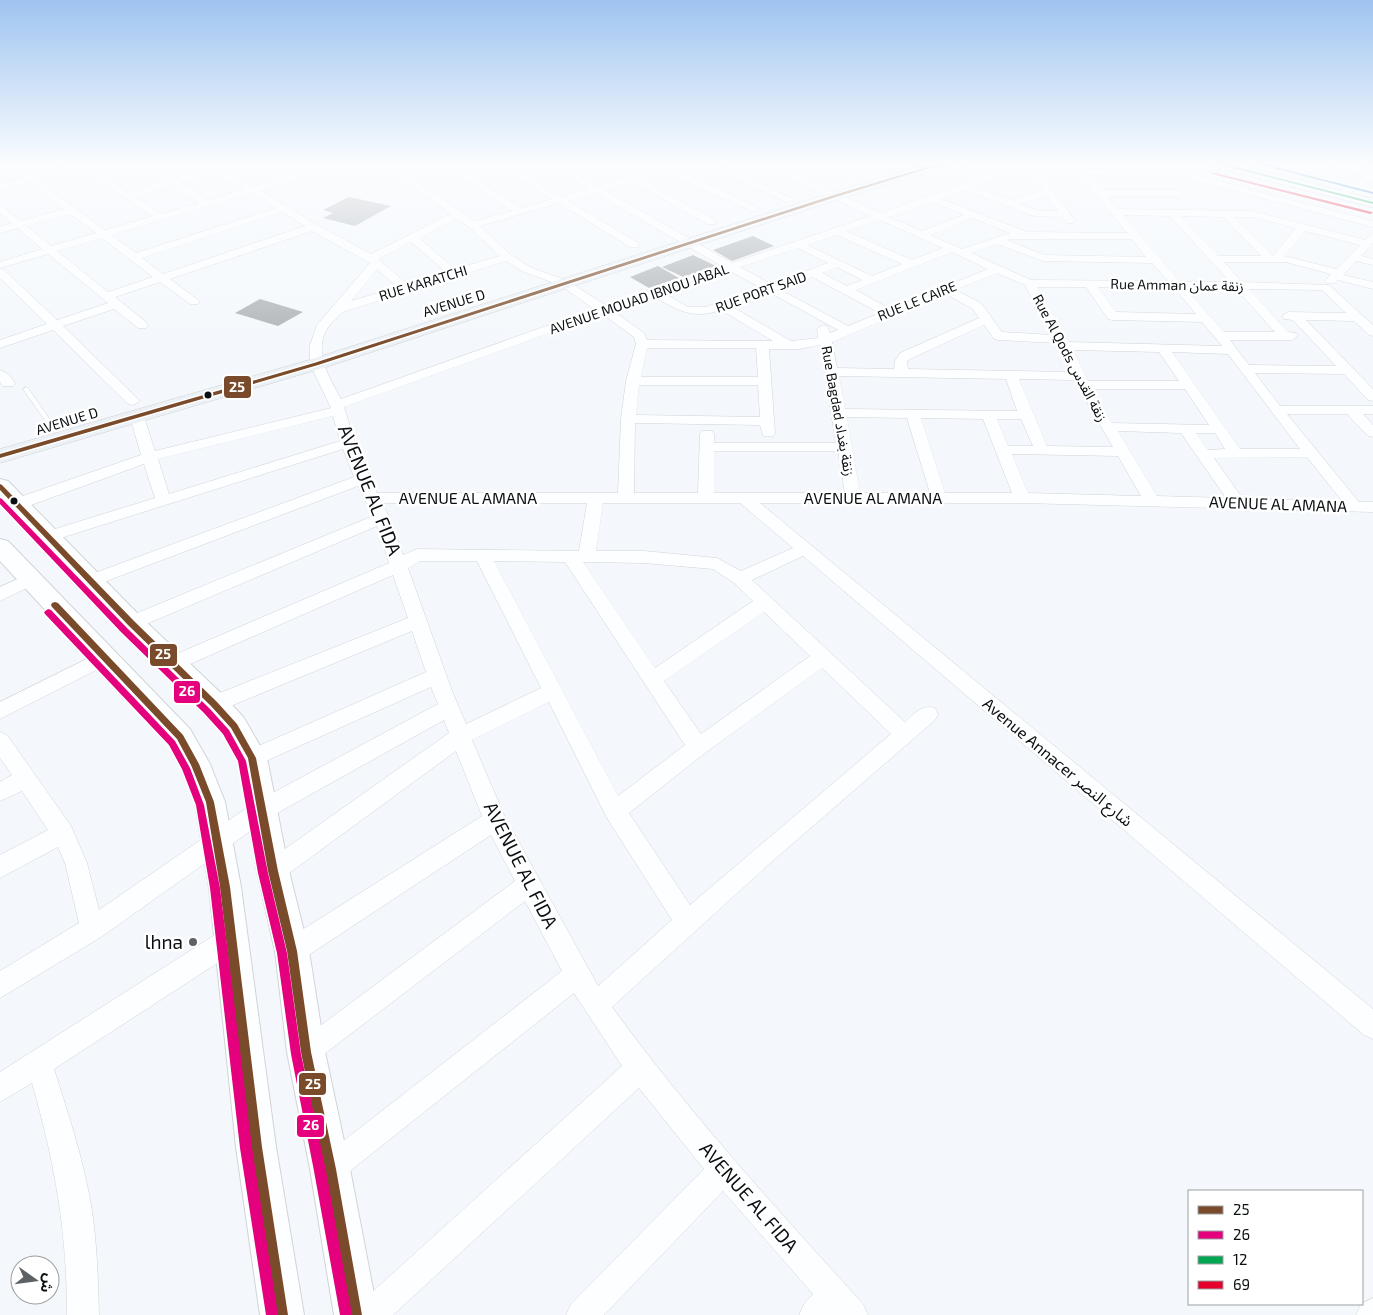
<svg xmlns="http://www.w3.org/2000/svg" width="1373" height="1315" font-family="'Exo 2','Noto Sans Arabic',sans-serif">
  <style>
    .building { fill: #afb3b6 }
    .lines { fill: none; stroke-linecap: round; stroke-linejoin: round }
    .lane-casing { stroke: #d1d4d7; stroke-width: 1 }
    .street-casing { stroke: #d1d4d7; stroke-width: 1 }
    .secondary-casing { stroke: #d1d4d7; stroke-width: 2 }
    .primary-casing { stroke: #cfd1d3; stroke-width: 1 }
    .lane { fill: #fdfeff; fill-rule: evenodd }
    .street { fill: #fdfeff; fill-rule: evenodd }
    .secondary { fill: #fdfeff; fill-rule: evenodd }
    .primary { fill: #ecf1f6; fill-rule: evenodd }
    .bus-1-casing { stroke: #fff; stroke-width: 3 }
    .bus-2-casing { stroke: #fff; stroke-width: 3 }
    .bus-3-casing { stroke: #fff; stroke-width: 3 }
    .bus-4-casing { stroke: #fff; stroke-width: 3 }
    .bus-5-casing { stroke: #fff; stroke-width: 3 }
    .bus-1 { fill: #7a4b2a; fill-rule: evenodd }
    .bus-2 { fill: #e5007d; fill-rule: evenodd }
    .bus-3 { fill: #00a651; fill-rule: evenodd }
    .bus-4 { fill: #e4002b; fill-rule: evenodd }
    .bus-5 { fill: #0065bd; fill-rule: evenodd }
    .bus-dot { fill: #0b0f11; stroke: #fff; stroke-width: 2 }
    .poi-dot { fill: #5d6163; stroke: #fff; stroke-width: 2 }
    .labels { text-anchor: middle; stroke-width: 5; stroke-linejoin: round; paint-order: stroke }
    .far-street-label { font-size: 14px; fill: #0b0f11; stroke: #fff }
    .street-label { font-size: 16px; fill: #0b0f11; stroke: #fff }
    .near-street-label { font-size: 19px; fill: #0b0f11; stroke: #fff }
    .near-poi-label { font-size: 19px; fill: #0b0f11; stroke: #fff; text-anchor: end }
    .line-badge { stroke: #fff; stroke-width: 2 }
    .badge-label { font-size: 14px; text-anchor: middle; font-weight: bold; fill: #fff }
  </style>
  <rect width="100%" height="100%" fill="#f4f8fc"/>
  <!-- building -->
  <path class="building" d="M349,197L391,206L355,226L323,218L333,213L323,210Z
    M753,236L774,246L732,261L713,250Z
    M693,255L716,266L683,277L662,267Z
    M658,266L679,278L649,288L630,277Z
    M260,299L303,312L278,326L235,313Z"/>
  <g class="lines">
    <!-- lane casing -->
    <g class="lane-casing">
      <path id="lane" d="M1,163H6L32,179L28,180Z
        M26,387L28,388L53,424V426H49L23,389Z"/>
    </g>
    <!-- street casing -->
    <g class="street-casing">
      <path id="street" d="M81,163H96L88,167L96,172L131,163H147L173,179L206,169L197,163H208L225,172L258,163H272L232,176L254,187L333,163H347L261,191L317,225L371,254L451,214L381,163H391L475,221L512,211L441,163H451L522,208L552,199L495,163H505L561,197L588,189L547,163H558L597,186L626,178L601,163H612L635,176L660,168L661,165C671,164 682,163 693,163L677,169L757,207V211H751L667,172L642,180L715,220V224H707L633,182L604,190L732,263L871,216L757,163H769L881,213L988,175L958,163H971L998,172L1035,169L1176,170C1185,168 1190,163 1200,163L1187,173L1373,221V227L1176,176L1089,175L1102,190H1179L1184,193L1179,196H1107L1118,209L1252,211L1365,240L1373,234V243L1361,256L1373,259V265L1356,261L1343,275L1373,282V289L1338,280L1335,283H1327L1325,281L1331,274L1286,262H1224L1242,282L1329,285L1373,325V336L1369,335L1354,321L1306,320L1373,389V401L1368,400L1344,374L1255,373L1280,406H1373V414H1363L1373,425V437L1368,436L1347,414H1287L1359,502H1373V512L1022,503H760L1373,1009V1039L1364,1035L803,556L752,580L905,722C914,714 922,704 935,708L938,714L935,720L768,865L612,1007C688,1112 776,1208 863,1304L868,1315H799L804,1304L813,1294L723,1191L604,1315H566L571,1304L704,1169L639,1088L393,1315H354L359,1304L622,1066L574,993L340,1179L330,1183L320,1179L316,1169L320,1159L562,971L525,901L315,1061L306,1065L297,1061L293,1052L297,1043L515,881L491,835L301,960L292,963L283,960L280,951L283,942L482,816L456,751L281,879L273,882L265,879L262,871L265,863L449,733L444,720L270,817L101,937L0,998V971L79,923L65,863L58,847L0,878V855L48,830L22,791L0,801V782L12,775L0,758V732L7,735L71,826L87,863L99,910L254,803L438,704L431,687L259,764L252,767L245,764L242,758L245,752L426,672L412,631L221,710L214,712L207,710L204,704L207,698L408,618L393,575L181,668L174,670L167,668L165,663L167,658L389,563L377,526L137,628L131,630L125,628L122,623L125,618L373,516L358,486L96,585L90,587L84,585L81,581L84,577L354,477L343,449L48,542L42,541L40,537L42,533L155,498L144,464L23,508H11L9,504L11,500L141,455L130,417L132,414L137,413L144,417L155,451L331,408L310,364V345L317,325L370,263L312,231L170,279L198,300L200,302L198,304H190L160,282L115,297L146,322L148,325L146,328H138L114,309L63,326L140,401L133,405L128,404L53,330L0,348V340L47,324L0,278V269L4,270L57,320L108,303L48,254L0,268V262L42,249L18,228L0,233V227L12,223L0,213V205L21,221L64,209L29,182L0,190V184ZM140,166L164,181L128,192L102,176ZM80,169L153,216L105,230L37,180ZM213,173L244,189L209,200L180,183ZM1042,175H1080L1127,233L1027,232L941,199L965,190L1034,216L1062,217L1066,223H1074L1075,221ZM1033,176L1043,190L1010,200L974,187L998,178ZM171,185L199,203L162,214L134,196ZM252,193L276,208L136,253L111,235ZM595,193L722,266L605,305L568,281L532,268L511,255L480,226L559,203L630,247H638L639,245L638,243L568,201ZM1046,195L1058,211H1039L1019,204ZM932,202L964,215L922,231L889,217ZM282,212L305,226L163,274L142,258ZM70,214L96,233L51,246L27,226ZM1123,215L1170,216L1230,282H1180ZM1181,216L1223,217L1261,256H1218ZM1234,217H1252L1296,228L1273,256ZM973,218L1010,233L962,249L930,235ZM457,219L469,227L500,256L455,269L419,238ZM880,220L943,248L912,260L846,231ZM1305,231L1360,245L1336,269L1284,256ZM837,235L902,264L872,276L807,245ZM102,238L153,277L108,292L57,251ZM1010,239H1132L1146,257L1044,255L1007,240ZM411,242L446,272L407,284L378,259ZM997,244L1043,261L1152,263L1168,281L1031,280L971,253ZM798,248L828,263L771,284L740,267ZM952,252L988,269L890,309L856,290ZM506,261L524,272L560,285L594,309L341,399C330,378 313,353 327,329C331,323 338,317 343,312ZM837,267L862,280L847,286L822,273ZM377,269L397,287L351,301ZM730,271L761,288L706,307H688L664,293ZM997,273L1025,285L1052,335L1002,332L981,303L955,290ZM812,277L880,313L848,326L779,289ZM1037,287H1086L1108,319L1112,320L1202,322L1222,346L1069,342ZM1098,287L1174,288L1196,314L1116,312ZM1186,289H1236L1275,332H1224ZM1249,289L1322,290L1346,313L1288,312L1282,316L1284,319L1293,320L1336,366L1249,365L1230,340H1292L1298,336L1296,333L1288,332ZM769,292L838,330L830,333L827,326L823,325L817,329L818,338L791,341L731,306ZM946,294L973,309L979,318L900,353L895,361L894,369L837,368L832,342ZM653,297C678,310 693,320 721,310L773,341L647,340L644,333L613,311ZM602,314L634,337L636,344L626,381L621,419L618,493H377L355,443L344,407ZM984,325L994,339L998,340L1057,343L1070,372L908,369L907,361L910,359ZM820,345L836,443H714V434L712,431H702L700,434L698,493H634L635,423L760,425L763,436H773L775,433L769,349H799ZM647,348H756L758,377H641ZM1073,350L1159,352L1179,381H1088ZM1172,352L1228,354L1300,449H1240ZM839,376L1006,379L1017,411L845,409ZM1019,379L1074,380L1113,447L1047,446ZM639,385H758L760,417L636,415ZM1092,389H1185L1209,425L1112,423ZM333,416L340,441L169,494L158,459ZM847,417L907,418L930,493H860ZM921,418L983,419L1012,493H945ZM997,419H1021L1033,446H1008ZM1118,431L1181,433L1226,498L1157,496ZM1196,433H1215L1225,449L1208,450ZM714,451H838L845,493H714ZM1012,454L1118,456L1141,496L1028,493ZM1307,457L1342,501L1243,499L1214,458ZM382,503H587L579,551L417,549L403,555L390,518ZM603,503H740L793,548L741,571L717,558L644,551H596ZM420,561H477L541,688L466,724L452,691L408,568ZM494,561L565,562L685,745L618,796ZM583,562L644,563L713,569L734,583L753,601L655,668ZM764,612L810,656L701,734L664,681ZM822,668L891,734L690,905L629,813L705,753ZM549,702L607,818L672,920L598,986L504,815L472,740Z
        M703,163H715L793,199L791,201H785Z
        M811,163H823L858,179L853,182L850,181Z
        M868,163H881L892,168L887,171Z
        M1373,172V179L1342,197H1336L1334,195Z
        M0,370C7,372 11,377 15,383L13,386H3L0,382Z
        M31,573L37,575L40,579L37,583L0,601V587Z
        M103,651L110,653L112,658L110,663L0,719V702Z
        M230,928L239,931L242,940L239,949L54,1069C68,1113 83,1158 91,1205C97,1241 98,1278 99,1315H67C67,1232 55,1163 32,1083L0,1102V1072L221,931Z
        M1373,1298V1315H1356L1361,1304Z"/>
    </g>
    <!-- secondary casing -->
    <g class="secondary-casing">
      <path id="secondary" d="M1209,163H1230L1373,199V207L1211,166Z
        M1324,163H1344L1373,171V179L1326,166Z
        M0,479L8,481L140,616L224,696L244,718L267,758L289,871L309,951L325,1052L350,1169L378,1315H334L310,1169L287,1052L275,951L257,871L238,759L224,734L204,712L122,630L0,499Z
        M0,539L8,541L190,729L210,764L225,802L241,887L276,1147L304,1315H260L236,1147L209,887L195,802L181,767L170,745L0,561Z"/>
    </g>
    <!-- primary casing -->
    <g class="primary-casing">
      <path id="primary" d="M930,163H951L949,166L840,199L323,368L0,463V449L309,360L830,193Z"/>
    </g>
    <!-- lane -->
    <use href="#lane" class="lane"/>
    <!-- street -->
    <use href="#street" class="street"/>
    <!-- secondary -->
    <use href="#secondary" class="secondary"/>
    <!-- primary -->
    <use href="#primary" class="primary"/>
    <!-- bus-1 casing -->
    <g class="bus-1-casing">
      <path id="bus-1" d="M940,163H946L836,197L318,365L0,458V454L314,363L834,195Z
        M0,484L2,485L134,621L217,702L237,724L256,758L278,871L297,951L311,1052L336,1169L362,1315H350L324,1169L301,1052L287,951L268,871L248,758L231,728L211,706L128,625L0,490Z
        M55,602L58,603L183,735L199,764L214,802L230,887L262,1147L288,1315H276L250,1147L220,887L206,802L191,765L177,739L52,607L51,605L52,603Z"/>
    </g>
    <!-- bus-2 casing -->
    <g class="bus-2-casing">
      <path id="bus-2" d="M0,498L2,499L127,628L210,709L229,730L246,761L268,873L287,953L301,1054L326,1171L352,1315H340L314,1171L291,1054L277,953L258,873L238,761L223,734L204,713L121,632L0,504Z
        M48,609L51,610L175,741L190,768L204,805L220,888L252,1148L278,1315H266L240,1148L210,888L196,805L182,769L169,745L45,614L44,612Z"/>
    </g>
    <!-- bus-3 casing -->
    <g class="bus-3-casing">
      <path id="bus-3" d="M1213,163H1220L1373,202V204Z"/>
    </g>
    <!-- bus-4 casing -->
    <g class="bus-4-casing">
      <path id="bus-4" d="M1212,172L1372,212L1373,213L1370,214L1212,174Z"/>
    </g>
    <!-- bus-5 casing -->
    <g class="bus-5-casing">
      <path id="bus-5" d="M1254,163H1260L1373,192V194Z"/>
    </g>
    <!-- bus-1 -->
    <use href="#bus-1" class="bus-1"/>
    <!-- bus-2 -->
    <use href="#bus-2" class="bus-2"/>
    <!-- bus-3 -->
    <use href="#bus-3" class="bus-3"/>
    <!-- bus-4 -->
    <use href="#bus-4" class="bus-4"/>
    <!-- bus-5 -->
    <use href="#bus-5" class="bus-5"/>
  </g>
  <!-- sky -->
  <linearGradient id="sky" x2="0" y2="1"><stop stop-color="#9fc4f0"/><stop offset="0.47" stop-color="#fafcfe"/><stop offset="1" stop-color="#fafcfe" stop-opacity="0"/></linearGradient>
  <rect width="1373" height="347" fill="url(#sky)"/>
  <!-- markers -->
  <g class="bus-dot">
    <circle cx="208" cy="395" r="4.5"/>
    <circle cx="14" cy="501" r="4.5"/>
  </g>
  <circle class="poi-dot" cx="193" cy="942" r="5"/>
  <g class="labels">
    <!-- far-street labels -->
    <g class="far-street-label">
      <text transform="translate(423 283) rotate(-17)" y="5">RUE KARATCHI</text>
      <text transform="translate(1177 285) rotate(1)" y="5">Rue Amman زنقة عمان</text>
      <text transform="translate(761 292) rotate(-20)" y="5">RUE PORT SAID</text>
      <text transform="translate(639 299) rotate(-19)" y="5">AVENUE MOUAD IBNOU JABAL</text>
      <text transform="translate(917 301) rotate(-22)" y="5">RUE LE CAIRE</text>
      <text transform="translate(454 303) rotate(-17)" y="5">AVENUE D</text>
      <text transform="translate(1070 358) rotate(62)" y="5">Rue Al Qods زنقة القدس</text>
      <text transform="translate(838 411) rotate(80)" y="5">Rue Bagdad زنقة بغداد</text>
      <text transform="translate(67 421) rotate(-17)" y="5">AVENUE D</text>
    </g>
    <!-- street labels -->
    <g class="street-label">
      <text x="468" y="504">AVENUE AL AMANA</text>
      <text x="873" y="504">AVENUE AL AMANA</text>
      <text transform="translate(1278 504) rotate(2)" y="6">AVENUE AL AMANA</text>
      <text transform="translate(1058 762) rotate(40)" y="6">Avenue Annacer شارع النصر</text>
    </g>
    <!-- near-street labels -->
    <g class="near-street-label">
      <text transform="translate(370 490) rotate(68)" y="7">AVENUE AL FIDA</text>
      <text transform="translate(521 865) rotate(63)" y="7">AVENUE AL FIDA</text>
      <text transform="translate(749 1197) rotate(49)" y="7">AVENUE AL FIDA</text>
    </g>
    <!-- near-poi labels -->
    <g class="near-poi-label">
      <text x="183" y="949">lhna</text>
    </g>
  </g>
  <g class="line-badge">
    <rect x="223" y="375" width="29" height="24" rx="5" fill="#7a4b2a"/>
    <rect x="149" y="643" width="29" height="24" rx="5" fill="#7a4b2a"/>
    <rect x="173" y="680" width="28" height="24" rx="5" fill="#e5007d"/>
    <rect x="298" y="1072" width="29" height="24" rx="5" fill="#7a4b2a"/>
    <rect x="296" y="1114" width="29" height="24" rx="5" fill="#e5007d"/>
  </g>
  <g class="badge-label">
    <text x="237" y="392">25</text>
    <text x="163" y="659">25</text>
    <text x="187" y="696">26</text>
    <text x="313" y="1089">25</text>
    <text x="311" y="1130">26</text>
  </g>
  <!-- legend -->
  <rect x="1188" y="1190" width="175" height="115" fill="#ffffff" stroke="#9d9fa0"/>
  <rect x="1198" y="1206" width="25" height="8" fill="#7a4b2a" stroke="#9d9fa0"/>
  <text x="1233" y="1215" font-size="15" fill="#0b0f11">25</text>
  <rect x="1198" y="1231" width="25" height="8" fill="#e5007d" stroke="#9d9fa0"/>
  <text x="1233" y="1240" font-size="15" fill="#0b0f11">26</text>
  <rect x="1198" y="1256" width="25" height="8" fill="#00a651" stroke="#9d9fa0"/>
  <text x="1233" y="1265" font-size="15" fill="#0b0f11">12</text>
  <rect x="1198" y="1281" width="25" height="8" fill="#e4002b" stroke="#9d9fa0"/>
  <text x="1233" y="1290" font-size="15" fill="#0b0f11">69</text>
  <!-- north arrow -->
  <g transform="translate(35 1280) rotate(104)"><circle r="24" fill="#ffffff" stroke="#9d9fa0"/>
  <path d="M0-4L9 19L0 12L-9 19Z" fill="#5d6163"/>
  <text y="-8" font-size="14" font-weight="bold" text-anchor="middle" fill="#0b0f11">ش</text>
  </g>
</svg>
